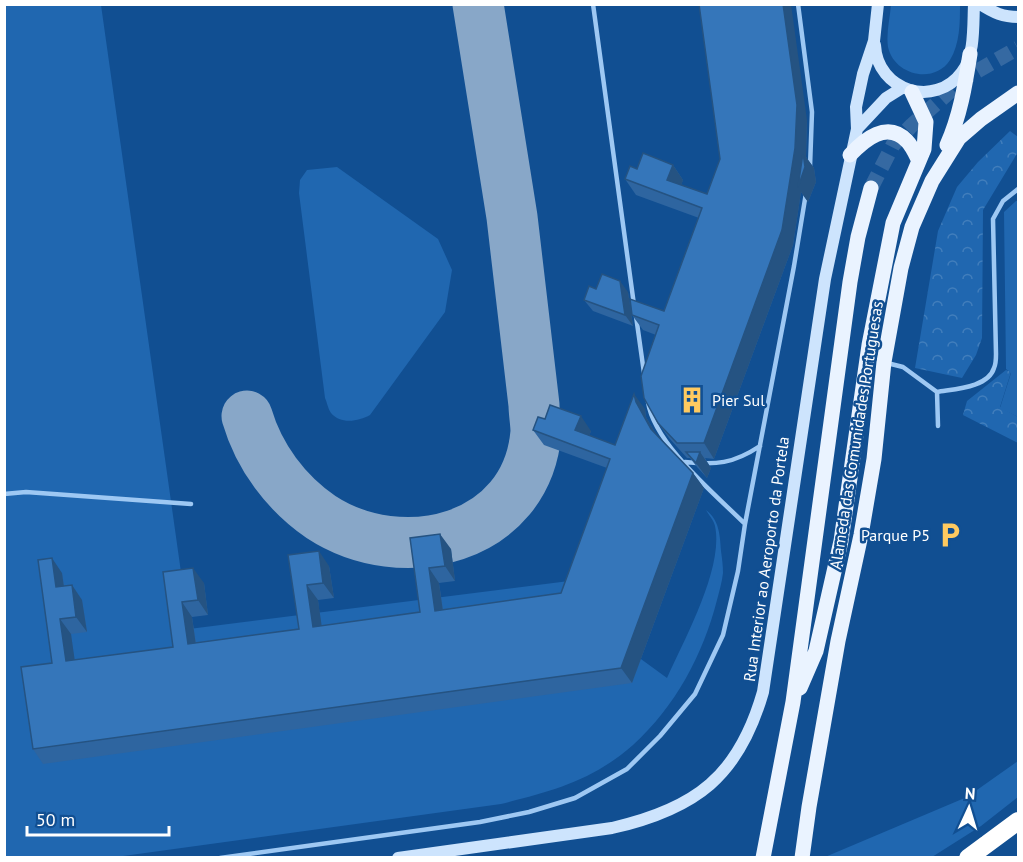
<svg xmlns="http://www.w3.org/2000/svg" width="1023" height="862" font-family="'PT Sans',sans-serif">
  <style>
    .green { fill: #2067b0 }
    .forest { fill: url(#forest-crowns) }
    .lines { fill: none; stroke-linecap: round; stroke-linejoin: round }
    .taxiway { stroke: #88a7c8; stroke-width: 51 }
    .primary-tunnel { stroke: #3569a2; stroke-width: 15; stroke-dasharray: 15 8; stroke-linecap: butt }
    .lane { stroke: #9ec8f3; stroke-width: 4.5 }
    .secondary { stroke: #cde4fd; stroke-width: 12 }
    .primary { stroke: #eaf3ff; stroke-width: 15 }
    .highway { stroke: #fff; stroke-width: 18 }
    .wall { fill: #2e65a0 }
    .shaded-wall { fill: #255382 }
    .building { fill: #3576ba; stroke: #255382; stroke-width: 1.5 }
    .labels { text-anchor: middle; stroke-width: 5; stroke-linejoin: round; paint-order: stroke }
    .poi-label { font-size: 16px; fill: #fff; stroke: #114f92; text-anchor: start }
    .street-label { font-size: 16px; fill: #fff; stroke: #114f92 }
  </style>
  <defs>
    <pattern id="forest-crowns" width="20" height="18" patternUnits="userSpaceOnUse" patternTransform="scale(1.5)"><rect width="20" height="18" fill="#2067b0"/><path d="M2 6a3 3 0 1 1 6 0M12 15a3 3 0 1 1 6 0" fill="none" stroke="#417ebc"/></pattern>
  </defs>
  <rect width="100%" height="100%" fill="#114f92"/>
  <!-- green -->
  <path class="green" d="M5,5H101L189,629L569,581L575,611L667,678C684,640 724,568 715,526C714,521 709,515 706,510C719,520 720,534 721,551C722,558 723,566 723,573C722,582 719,592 717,600C703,655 675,707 633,745C592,781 552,791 501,804L116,857L5,858Z
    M891,5H960C960,22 960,44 950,60C934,85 894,75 888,47C886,33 890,18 891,5Z
    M337,167L438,239L452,270L445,312L370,415C359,421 341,425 331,413C328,409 327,402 325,398L299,193L300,180L307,170Z
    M1016,201H1018V417L1000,408L1011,373L1006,369L1004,212Z
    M1018,761V797L981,826L932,857H825L967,797Z"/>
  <!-- forest -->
  <path class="forest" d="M1010,131L1018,137V152L983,210L982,338L976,355L962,378L915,368L938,231L957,187L978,162Z
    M1006,370L1011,372L1000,407L1018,417V443L963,415L967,401Z"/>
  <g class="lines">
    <!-- taxiway -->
    <path class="taxiway" d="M247,416C259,457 286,493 321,517C402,570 527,540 536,432C536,423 534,413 534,405L512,217L478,4"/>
    <!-- primary-tunnel -->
    <path class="primary-tunnel" d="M871,188L893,145L912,125L965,78L1018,48"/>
    <!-- lane -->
    <path class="lane" d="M593,4L634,305
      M798,4L812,112L810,167
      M636,316L644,373
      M887,363L903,367L937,392L938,426
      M937,392C953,389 988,388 994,368C996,364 996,358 996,354L993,219L1003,201L1018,189
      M685,462C716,465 733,464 760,446
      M4,494L26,492L191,504
      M745,524L794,266L806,193
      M220,858L480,822L529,812L575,798L627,769L660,736L695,694L723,635L738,571L745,524C716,495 654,444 648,402"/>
    <!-- secondary -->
    <path class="secondary" d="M980,4C994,13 1003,17 1018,17
      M875,45C877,91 935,109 962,72C975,55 973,25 974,4
      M857,129L886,98L902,88
      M398,858L612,828C696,809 739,776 763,692L825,279L857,129L856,107L863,74L874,41L878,4"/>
    <!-- primary -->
    <path class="primary" d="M947,145C960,116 965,86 970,54
      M850,155C864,140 887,120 907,141C912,146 916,155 919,161
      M800,688L816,651L841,541L869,345L893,223L924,149L926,122L912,92
      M763,858L793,702L850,282L858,237L871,188
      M802,858L809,807L838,641L861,535L874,459L884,362L901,268L912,227L932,181L959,138L981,119L1018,93"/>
    <!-- highway -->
    <path class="highway" d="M968,858L1018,821"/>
  </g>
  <!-- wall -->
  <path class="wall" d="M807,120L806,157L814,168L816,182L808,202L801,192L793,245L714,459L705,458L711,468L707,478L697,467L690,458H687L669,438L658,423L656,335L643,330L632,315L664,311L699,218L636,195L625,179L637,169L673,165L683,180L681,185L707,194L720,159Z
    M596,289L628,292L633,326L593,311L584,300Z
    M645,409L646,417L656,434L693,473L704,488L632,683L43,764L33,749L52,663L62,573L64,586L72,585L82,600L87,632L71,634L74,660L173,647L163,572L204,583L208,615L192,617L196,643L299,629L288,555L329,566L334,598L318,600L321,626L420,612L410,538L451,549L455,581L439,583L443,609L561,593L607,468L544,445L533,430L545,419L591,431L589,436L615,445Z"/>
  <!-- shaded-wall -->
  <path class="shaded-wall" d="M783,4H791L807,120L806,157L814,168L816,182L808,202L801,192L793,245L714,459L704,443Z
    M673,165L683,180L678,195L667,180Z
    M620,281L628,292L633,326L625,315Z
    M634,394L645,409L646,417L662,444L651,429L636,402Z
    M581,416L591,431L586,445L575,430Z
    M700,452L711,468L707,478L696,463Z
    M693,473L704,488L632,683L621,668Z
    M440,534L451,549L455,581L445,566Z
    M319,551L329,566L334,598L323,583Z
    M52,558L62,573L66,602L56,587Z
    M193,568L204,583L208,615L198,600Z
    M429,568L439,583L445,626L435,611Z
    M72,585L82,600L87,632L76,617Z
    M307,585L318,600L324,642L313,627Z
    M182,602L192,617L198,660L188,644Z
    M60,619L71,634L77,676L66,661Z"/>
  <!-- building -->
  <path class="building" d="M699,4H783L797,105L795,148L782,230L704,443H677L658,423L644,398L641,376L659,325L632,315L630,299L664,311L702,208L625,179L630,166L637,169L643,153L673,165L667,180L707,194L720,159Z
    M803,153L805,167L798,187Z
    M602,274L620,281L625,315L584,300L589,286L596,289Z
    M634,394L636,402L651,429L693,473L621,668L33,749L21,667L52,663L38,560L52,558L56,587L72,585L76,617L60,619L66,661L173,647L163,572L193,568L198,600L182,602L188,644L299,629L288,555L319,551L323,583L307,585L313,627L420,612L410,538L440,534L445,566L429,568L435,611L561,593L610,459L533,430L538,417L545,419L550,405L581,416L575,430L615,445Z
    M686,452H700L696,463Z"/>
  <!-- icons -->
  <defs>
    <g id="building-bare" transform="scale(2.07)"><path d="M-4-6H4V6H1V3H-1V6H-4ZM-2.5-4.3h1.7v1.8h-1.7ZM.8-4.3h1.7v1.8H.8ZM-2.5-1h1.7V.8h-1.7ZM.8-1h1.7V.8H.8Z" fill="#ffca60" stroke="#114f92" stroke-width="2.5" paint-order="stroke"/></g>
    <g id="parking-bare" transform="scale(2.07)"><path d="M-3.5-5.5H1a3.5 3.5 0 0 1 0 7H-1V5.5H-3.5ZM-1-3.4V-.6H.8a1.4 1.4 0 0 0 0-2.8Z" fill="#ffca60" stroke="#114f92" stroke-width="2.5" paint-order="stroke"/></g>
  </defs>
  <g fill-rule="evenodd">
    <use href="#building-bare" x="692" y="400"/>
    <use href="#parking-bare" x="950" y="535"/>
  </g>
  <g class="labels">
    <!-- poi labels -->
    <g class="poi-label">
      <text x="712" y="406">Pier Sul</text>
      <text x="930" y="541" text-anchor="end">Parque P5</text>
    </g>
    <!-- street labels -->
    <g class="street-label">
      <text transform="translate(856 435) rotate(-81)" y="6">Alameda das Comunidades Portuguesas</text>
      <text transform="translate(766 559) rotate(-82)" y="6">Rua Interior ao Aeroporto da Portela</text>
    </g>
  </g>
  <!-- border -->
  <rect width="1023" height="862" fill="none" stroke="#ffffff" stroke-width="12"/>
  <!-- north arrow -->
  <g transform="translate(969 808) rotate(4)" stroke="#114f92" stroke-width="4.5" paint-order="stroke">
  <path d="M0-4.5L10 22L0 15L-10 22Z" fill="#ffffff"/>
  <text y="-9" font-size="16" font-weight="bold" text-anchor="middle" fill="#ffffff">N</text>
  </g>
  <!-- scale -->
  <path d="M27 826v9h142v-9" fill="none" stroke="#ffffff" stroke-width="3"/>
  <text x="36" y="826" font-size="18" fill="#ffffff" stroke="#114f92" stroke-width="4.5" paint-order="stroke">50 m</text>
</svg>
